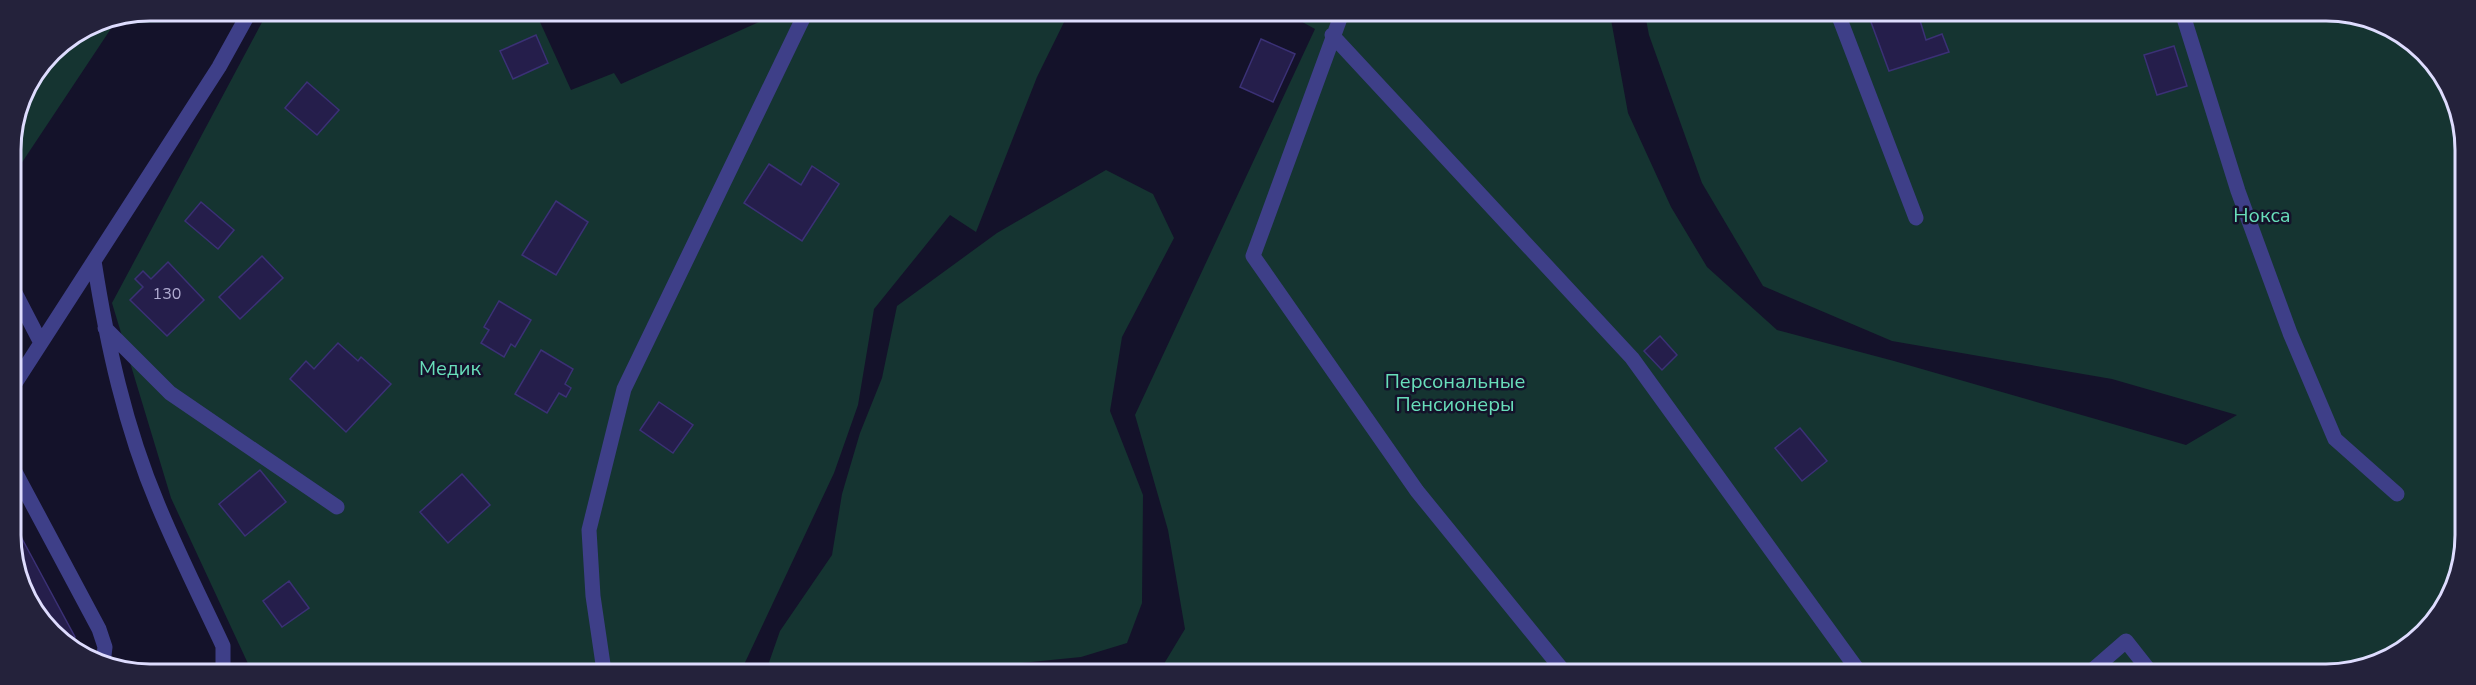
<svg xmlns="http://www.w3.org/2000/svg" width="2476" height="685" font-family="'Nunito Sans',sans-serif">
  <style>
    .green { fill: #153431 }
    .building { fill: #251e4b; stroke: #3b3176; stroke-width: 1.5 }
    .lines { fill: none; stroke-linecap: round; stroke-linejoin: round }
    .service { stroke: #3e3f88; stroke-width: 15 }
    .labels { text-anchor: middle; stroke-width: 5; stroke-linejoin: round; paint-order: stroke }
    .number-label { font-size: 16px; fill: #b0acd1 }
    .park-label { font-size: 20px; fill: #68deba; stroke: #14122a }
    .rim { fill: none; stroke: #dedcfe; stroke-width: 3 }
  </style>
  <rect width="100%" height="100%" fill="#14122a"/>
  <!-- green -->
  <path class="green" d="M150,11H217L210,21L114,24L11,179V141L21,96L51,51L97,21Z
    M268,11H535L571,90L614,73L621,84L781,12H1069L1037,77L976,232L950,215L874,309L858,405L834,473L741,671L251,670L171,498L112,303Z
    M1286,13L1610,14L1628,113L1671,207L1707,267L1777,330L1894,361L2186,445L2237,415L2112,379L1892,341L1763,286L1702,183L1649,35L1645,14L2362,15L2425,51L2463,123L2461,571L2418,640L2335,674L1159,672L1185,629L1168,530L1135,415L1315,29Z
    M1106,170L1153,194L1174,238L1122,337L1110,411L1143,495L1142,603L1127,643L1081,657L942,671H766L780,631L832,555L842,494L860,433L882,378L897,306L997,233Z"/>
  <!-- building -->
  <path class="building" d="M1868,14H1918L1926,40L1942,34L1949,52L1889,71Z
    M536,35L548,63L513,79L500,51Z
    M1261,39L1295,54L1273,102L1240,87Z
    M2174,46L2187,86L2157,95L2144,55Z
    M307,82L339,110L317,135L285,108Z
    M769,164L801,185L812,166L839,184L802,241L744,203Z
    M556,201L588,222L556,275L522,255Z
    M201,202L234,230L218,249L185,221Z
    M262,256L283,278L240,319L219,297Z
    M168,262L204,300L167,336L130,300L143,287L135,279L143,271L151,279Z
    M499,301L531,320L515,347L511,344L504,357L481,343L489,330L484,327Z
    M1660,336L1677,355L1662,370L1644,351Z
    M338,343L358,361L361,357L391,384L346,432L290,379L306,361L314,369Z
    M541,350L573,369L565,384L571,388L566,397L559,393L547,413L515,394Z
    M659,402L693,425L673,453L640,430Z
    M1800,428L1827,461L1802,481L1775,448Z
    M260,470L286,502L245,536L219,504Z
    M462,474L490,505L448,543L420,512Z
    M13,522L75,637L66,642L51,634L13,562Z
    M289,581L309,608L282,627L263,601Z"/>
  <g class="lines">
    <!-- service -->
    <path class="service" d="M1342,13L1253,256L1417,491L1565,673
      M1838,14L1916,218
      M2183,15L2238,191L2290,333L2335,439L2397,494
      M1332,35L1632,358L1860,673
      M94,261C107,344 125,427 158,505C178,553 201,599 223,646V670
      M12,287L41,343
      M105,328L170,393L337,507
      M12,388L219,67L250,11
      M13,468L99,629L105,647L103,663
      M604,671L593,596L589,530L624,389L806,12
      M2088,674L2126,641L2152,674"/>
  </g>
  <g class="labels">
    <!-- number labels -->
    <g class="number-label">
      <text x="167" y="299">130</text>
    </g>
    <!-- park labels -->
    <g class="park-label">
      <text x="2262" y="222">Нокса</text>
      <text x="450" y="375">Медик</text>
      <text x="1455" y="388">Персональные<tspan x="1455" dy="23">Пенсионеры</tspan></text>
    </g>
  </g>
  <!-- crop -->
  <path d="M0 0H2476V685H0ZM150 21H2326A129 129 0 0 1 2455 150V535A129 129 0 0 1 2326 664H150A129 129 0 0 1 21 535V150A129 129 0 0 1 150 21Z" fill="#24223b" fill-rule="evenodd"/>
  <path class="rim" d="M150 21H2326A129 129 0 0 1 2455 150V535A129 129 0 0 1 2326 664H150A129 129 0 0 1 21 535V150A129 129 0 0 1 150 21Z"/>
</svg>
